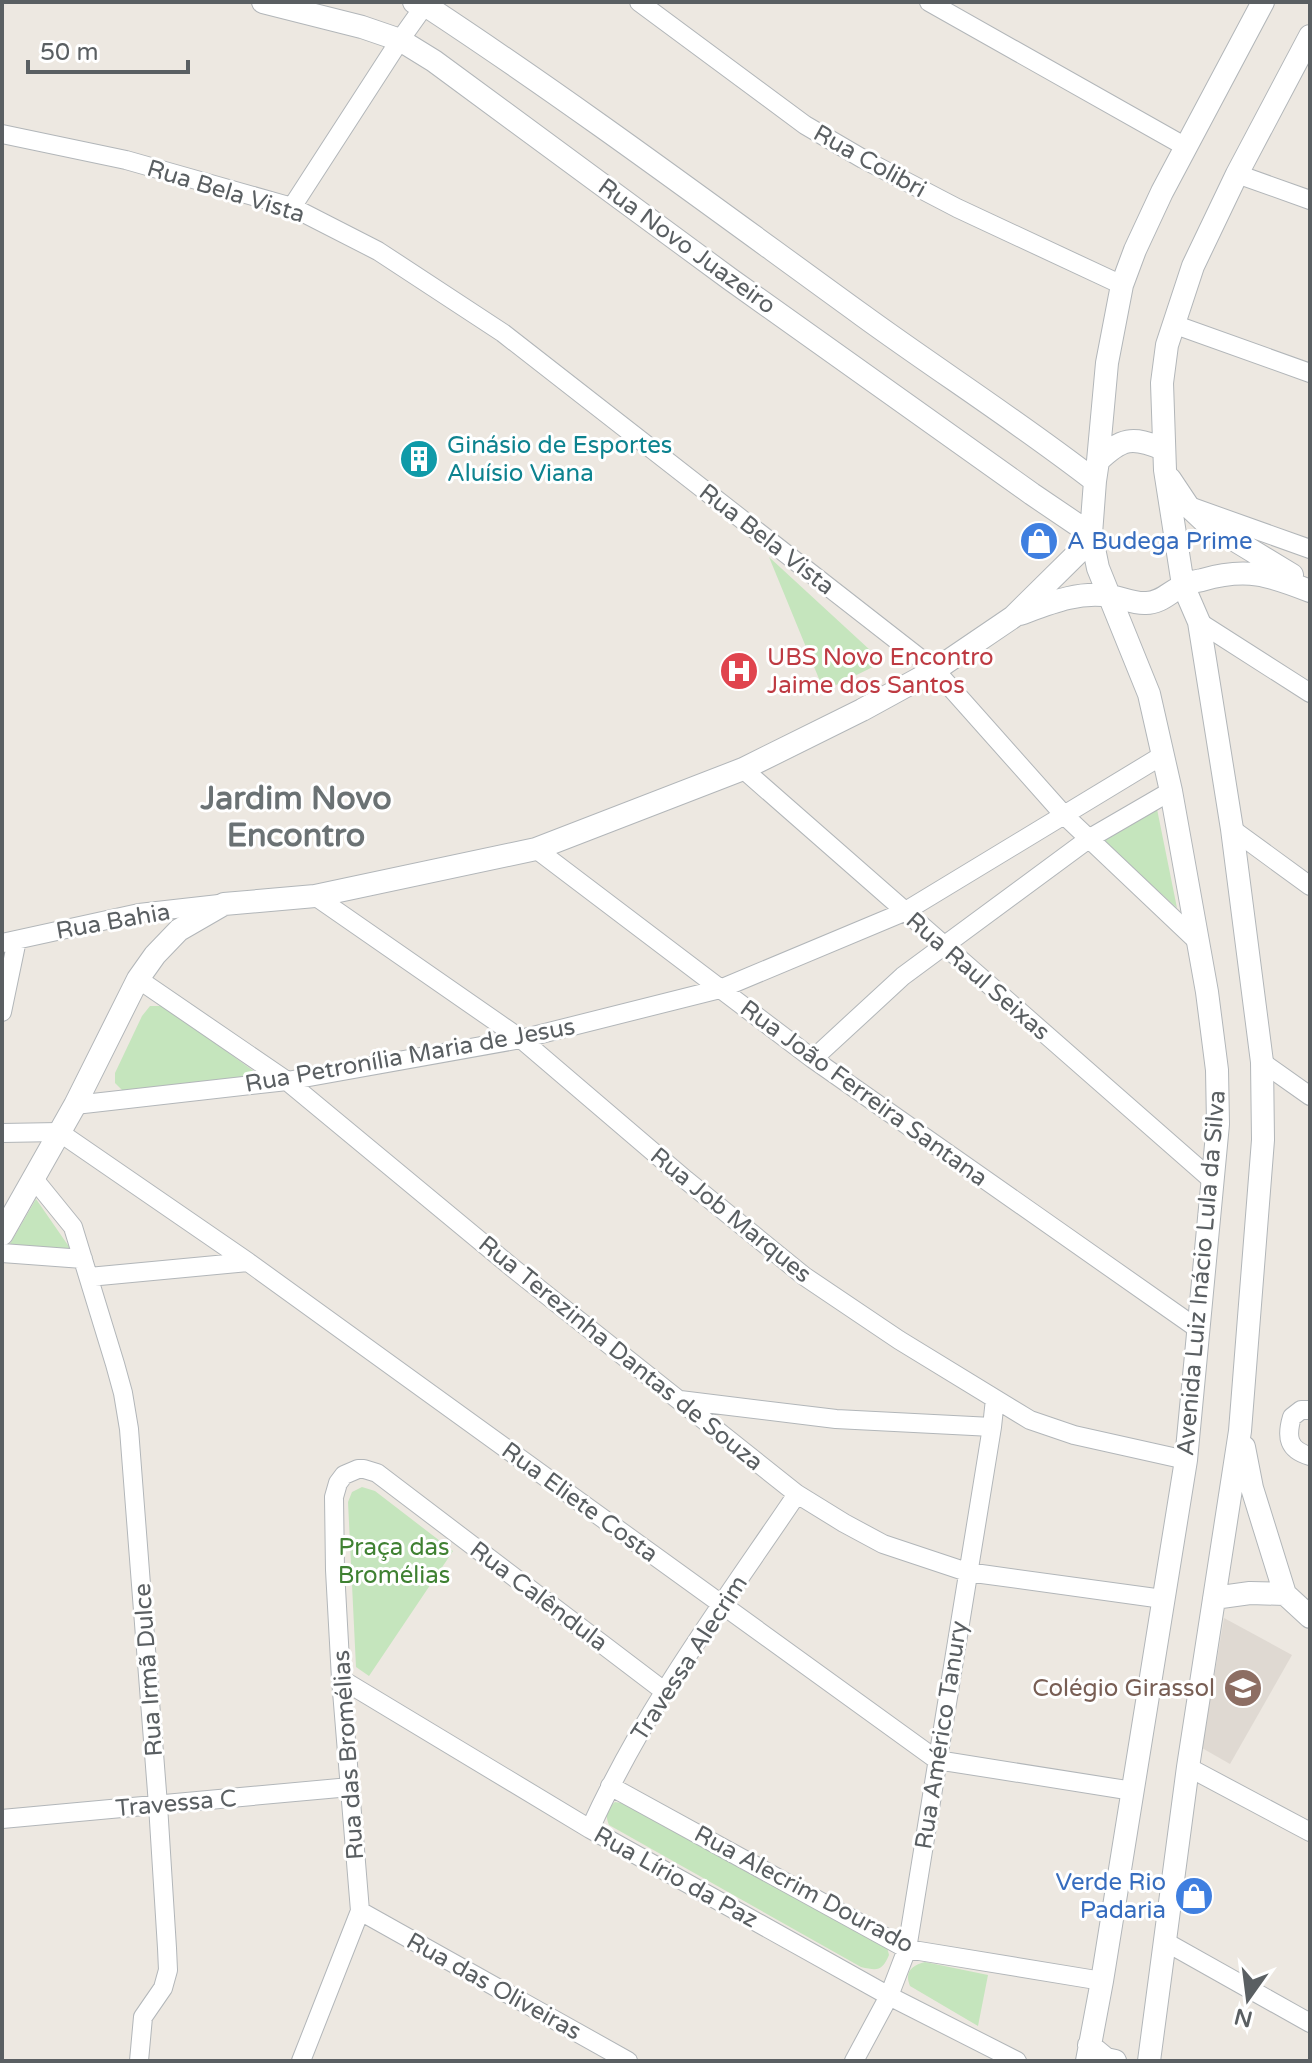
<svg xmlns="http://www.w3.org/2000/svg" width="1312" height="2063" font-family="'Varela Round',sans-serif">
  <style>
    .education { fill: #dfd9d2 }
    .green { fill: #c5e5bd }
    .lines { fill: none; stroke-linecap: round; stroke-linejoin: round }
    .minor-casing { stroke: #b2b6b9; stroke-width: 20 }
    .tertiary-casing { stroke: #b2b6b9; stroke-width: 24 }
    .minor { stroke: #fff; stroke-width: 18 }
    .tertiary { stroke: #fff; stroke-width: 22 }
    .labels { text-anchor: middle; stroke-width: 6; stroke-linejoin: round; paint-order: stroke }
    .street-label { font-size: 24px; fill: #5a5f62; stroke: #fff }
    .culture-label { font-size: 24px; fill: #0d838f; stroke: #fff; text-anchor: start }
    .shop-label { font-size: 24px; fill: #366cbe; stroke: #fff; text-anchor: start }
    .health-label { font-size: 24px; fill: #be3a42; stroke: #fff; text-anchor: start }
    .park-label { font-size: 24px; fill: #3f8132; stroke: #fff }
    .education-label { font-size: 24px; fill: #785e54; stroke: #fff; text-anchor: end }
    .district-label { font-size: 32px; font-weight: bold; fill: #6b7274; stroke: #fff }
  </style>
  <rect width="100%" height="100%" fill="#ede8e1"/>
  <!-- education -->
  <path class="education" d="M1224,1618L1292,1655L1230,1764L1202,1748Z"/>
  <!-- green -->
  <path class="green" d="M769,557L883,662L824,691Z
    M1157,809L1177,908L1102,840Z
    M150,1006H164L259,1075L123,1091L115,1083V1073L142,1016Z
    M36,1199L72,1251L7,1249Z
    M362,1487L375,1491L453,1551L369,1676L356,1667L348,1502L352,1492Z
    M615,1802L627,1804L887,1947L889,1955C882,1971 878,1971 861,1967L609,1825C605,1815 606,1809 615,1802Z
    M925,1962L988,1975L978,2026L910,1986C904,1972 912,1965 925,1962Z"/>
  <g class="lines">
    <!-- minor casing -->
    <g class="minor-casing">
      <path id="minor" d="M639,2L805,125L863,159L957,208L1122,285
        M929,2L1186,147
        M2,134L126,160L292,207L378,251L503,333L935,670L1064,815L1198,942
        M1237,174L1310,200
        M292,207L400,40L427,2
        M1173,324L1310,373
        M1192,507L1310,549
        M1199,622L1310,693
        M743,769L1213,1181
        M1232,829L1310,886
        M536,849L813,1059L1198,1329
        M315,896L521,1039L686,1180L804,1276L899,1340L1030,1420L1074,1435L1186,1460
        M2,943L139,913L219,904
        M138,979L287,1081L514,1269L797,1494L844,1523L883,1544L967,1572L1163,1599
        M2,1012L17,940
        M813,1059L903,976L1090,838L1171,791
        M1262,1062L1310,1096
        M75,1105L287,1081L521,1039L720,989L904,912L1163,755
        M2,1133L59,1132L248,1262L937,1760L1133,1791
        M34,1179L73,1227L115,1364L123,1393L129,1429L158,1805L167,1948L168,1970L163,1988L143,2017L139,2061
        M2,1253L83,1259
        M89,1277L248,1262
        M680,1400L836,1419L992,1427
        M1310,1410H1301L1292,1417C1286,1437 1288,1450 1310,1456
        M341,1679L590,1829L889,1996L1017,2061
        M1188,1767L1310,1832
        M610,1786L907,1949L1102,1981
        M2,1819L350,1787
        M590,1829C644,1709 724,1602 797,1494
        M360,1911L628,2061
        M1164,1941L1310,2023
        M301,2061L360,1911L341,1679L335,1570L334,1497L338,1483L344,1475L358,1469H364L377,1473L664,1691
        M854,2061L889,1996L907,1949L992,1427L995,1399"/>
    </g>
    <!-- tertiary casing -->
    <g class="tertiary-casing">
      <path id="tertiary" d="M263,2L362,27L400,40L434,61L730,279L1032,494L1091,534
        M414,2L425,5C574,103 717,210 862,315C939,371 1019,422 1095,481
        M1098,461C1122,438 1132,436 1163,449
        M1170,479L1188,506L1205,522L1292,575
        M1020,614C1050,603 1078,591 1110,596C1122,598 1135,604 1146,603C1162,603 1171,590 1185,585C1190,582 1197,581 1202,580C1247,567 1269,575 1310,591
        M2,1234L75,1105L138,979L155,955L179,930L224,904L315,896L536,849L743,769L862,710L935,670L1013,617L1091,540
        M1244,1447L1252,1488L1285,1594L1310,1617
        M1214,1598L1250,1593L1285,1594
        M1089,2045L1106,2059L1115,2061
        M1087,2061L1102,1981L1186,1460L1218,1124L1217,1070L1207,992L1171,791L1149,694L1098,568L1091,534L1095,481L1098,461L1107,363L1122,285L1135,250L1162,192L1263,2
        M1149,2061L1188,1767L1240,1431L1263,1140L1262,1062L1232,829L1199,622L1183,585L1165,470L1162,383L1167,345L1193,266L1237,174L1310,36"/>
    </g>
    <!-- minor -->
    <use href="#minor" class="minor"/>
    <!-- tertiary -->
    <use href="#tertiary" class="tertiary"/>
  </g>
  <!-- icons -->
  <defs>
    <g id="building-disc" transform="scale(2)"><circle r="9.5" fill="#0f9aa8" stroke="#fff"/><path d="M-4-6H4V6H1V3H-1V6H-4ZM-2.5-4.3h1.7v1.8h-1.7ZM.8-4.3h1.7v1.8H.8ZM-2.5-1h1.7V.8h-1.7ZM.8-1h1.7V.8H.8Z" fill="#fff"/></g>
    <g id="shop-disc" transform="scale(2)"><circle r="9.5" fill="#3f7fe0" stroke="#fff"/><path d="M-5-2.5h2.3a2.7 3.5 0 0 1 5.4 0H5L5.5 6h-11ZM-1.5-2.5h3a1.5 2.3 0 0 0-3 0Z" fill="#fff"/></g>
    <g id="hospital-disc" transform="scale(2)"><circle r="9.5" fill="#e0444e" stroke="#fff"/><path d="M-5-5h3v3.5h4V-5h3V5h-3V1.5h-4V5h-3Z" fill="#fff"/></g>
    <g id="school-disc" transform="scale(2)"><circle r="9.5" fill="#8d6e63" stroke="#fff"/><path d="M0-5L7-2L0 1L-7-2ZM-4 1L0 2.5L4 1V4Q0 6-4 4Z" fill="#fff"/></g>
  </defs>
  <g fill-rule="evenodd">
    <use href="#building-disc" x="419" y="459"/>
    <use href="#shop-disc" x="1039" y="541"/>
    <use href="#hospital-disc" x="739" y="671"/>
    <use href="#school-disc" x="1243" y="1688"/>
    <use href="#shop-disc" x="1194" y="1896"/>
  </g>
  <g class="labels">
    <!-- street labels -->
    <g class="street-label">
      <text transform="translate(870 161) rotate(29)" y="8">Rua Colibri</text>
      <text transform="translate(226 191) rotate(17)" y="8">Rua Bela Vista</text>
      <text transform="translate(687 246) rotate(36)" y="8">Rua Novo Juazeiro</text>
      <text transform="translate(767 539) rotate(38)" y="8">Rua Bela Vista</text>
      <text transform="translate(113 921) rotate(-10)" y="8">Rua Bahia</text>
      <text transform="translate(978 976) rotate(41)" y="8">Rua Raul Seixas</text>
      <text transform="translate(410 1055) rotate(-10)" y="8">Rua Petronília Maria de Jesus</text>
      <text transform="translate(864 1093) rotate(36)" y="8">Rua João Ferreira Santana</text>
      <text transform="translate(731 1215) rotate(39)" y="8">Rua Job Marques</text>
      <text transform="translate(1201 1273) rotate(-85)" y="8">Avenida Luiz Inácio Lula da Silva</text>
      <text transform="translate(621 1353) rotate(39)" y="8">Rua Terezinha Dantas de Souza</text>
      <text transform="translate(580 1502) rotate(36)" y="8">Rua Eliete Costa</text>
      <text transform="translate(539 1596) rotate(37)" y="8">Rua Calêndula</text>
      <text transform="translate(689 1658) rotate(-57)" y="8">Travessa Alecrim</text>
      <text transform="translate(148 1670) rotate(-94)" y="8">Rua Irmã Dulce</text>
      <text transform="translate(941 1735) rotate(-81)" y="8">Rua Américo Tanury</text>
      <text transform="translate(348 1755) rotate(-94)" y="8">Rua das Bromélias</text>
      <text transform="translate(176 1803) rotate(-5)" y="8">Travessa C</text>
      <text transform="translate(676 1877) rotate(29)" y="8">Rua Lírio da Paz</text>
      <text transform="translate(804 1889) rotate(28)" y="8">Rua Alecrim Dourado</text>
      <text transform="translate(494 1986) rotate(29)" y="8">Rua das Oliveiras</text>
    </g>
    <!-- culture labels -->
    <g class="culture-label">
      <text x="447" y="453">Ginásio de Esportes<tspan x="447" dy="28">Aluísio Viana</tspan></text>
    </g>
    <!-- shop labels -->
    <g class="shop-label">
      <text x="1067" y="549">A Budega Prime</text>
      <text x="1166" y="1890" text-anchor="end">Verde Rio<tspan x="1166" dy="28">Padaria</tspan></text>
    </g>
    <!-- health labels -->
    <g class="health-label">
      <text x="767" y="665">UBS Novo Encontro<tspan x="767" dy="28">Jaime dos Santos</tspan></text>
    </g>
    <!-- park labels -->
    <g class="park-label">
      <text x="394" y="1555">Praça das<tspan x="394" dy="28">Bromélias</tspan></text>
    </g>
    <!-- education labels -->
    <g class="education-label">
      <text x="1215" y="1696">Colégio Girassol</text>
    </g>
    <!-- district labels -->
    <g class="district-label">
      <text x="296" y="809">Jardim Novo<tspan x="296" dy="37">Encontro</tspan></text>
    </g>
  </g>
  <!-- border -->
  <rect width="1312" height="2063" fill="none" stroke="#5a5f62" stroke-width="8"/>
  <!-- north arrow -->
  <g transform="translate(1248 1999) rotate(194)" stroke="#ffffff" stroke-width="6" paint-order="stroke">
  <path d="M0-6L14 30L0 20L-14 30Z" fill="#5a5f62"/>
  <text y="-12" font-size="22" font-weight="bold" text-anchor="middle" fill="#5a5f62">N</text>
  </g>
  <!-- scale -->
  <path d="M28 60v12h160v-12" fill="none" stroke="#5a5f62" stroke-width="4"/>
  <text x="40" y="60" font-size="24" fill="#5a5f62" stroke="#ffffff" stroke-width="6" paint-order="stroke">50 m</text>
</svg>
